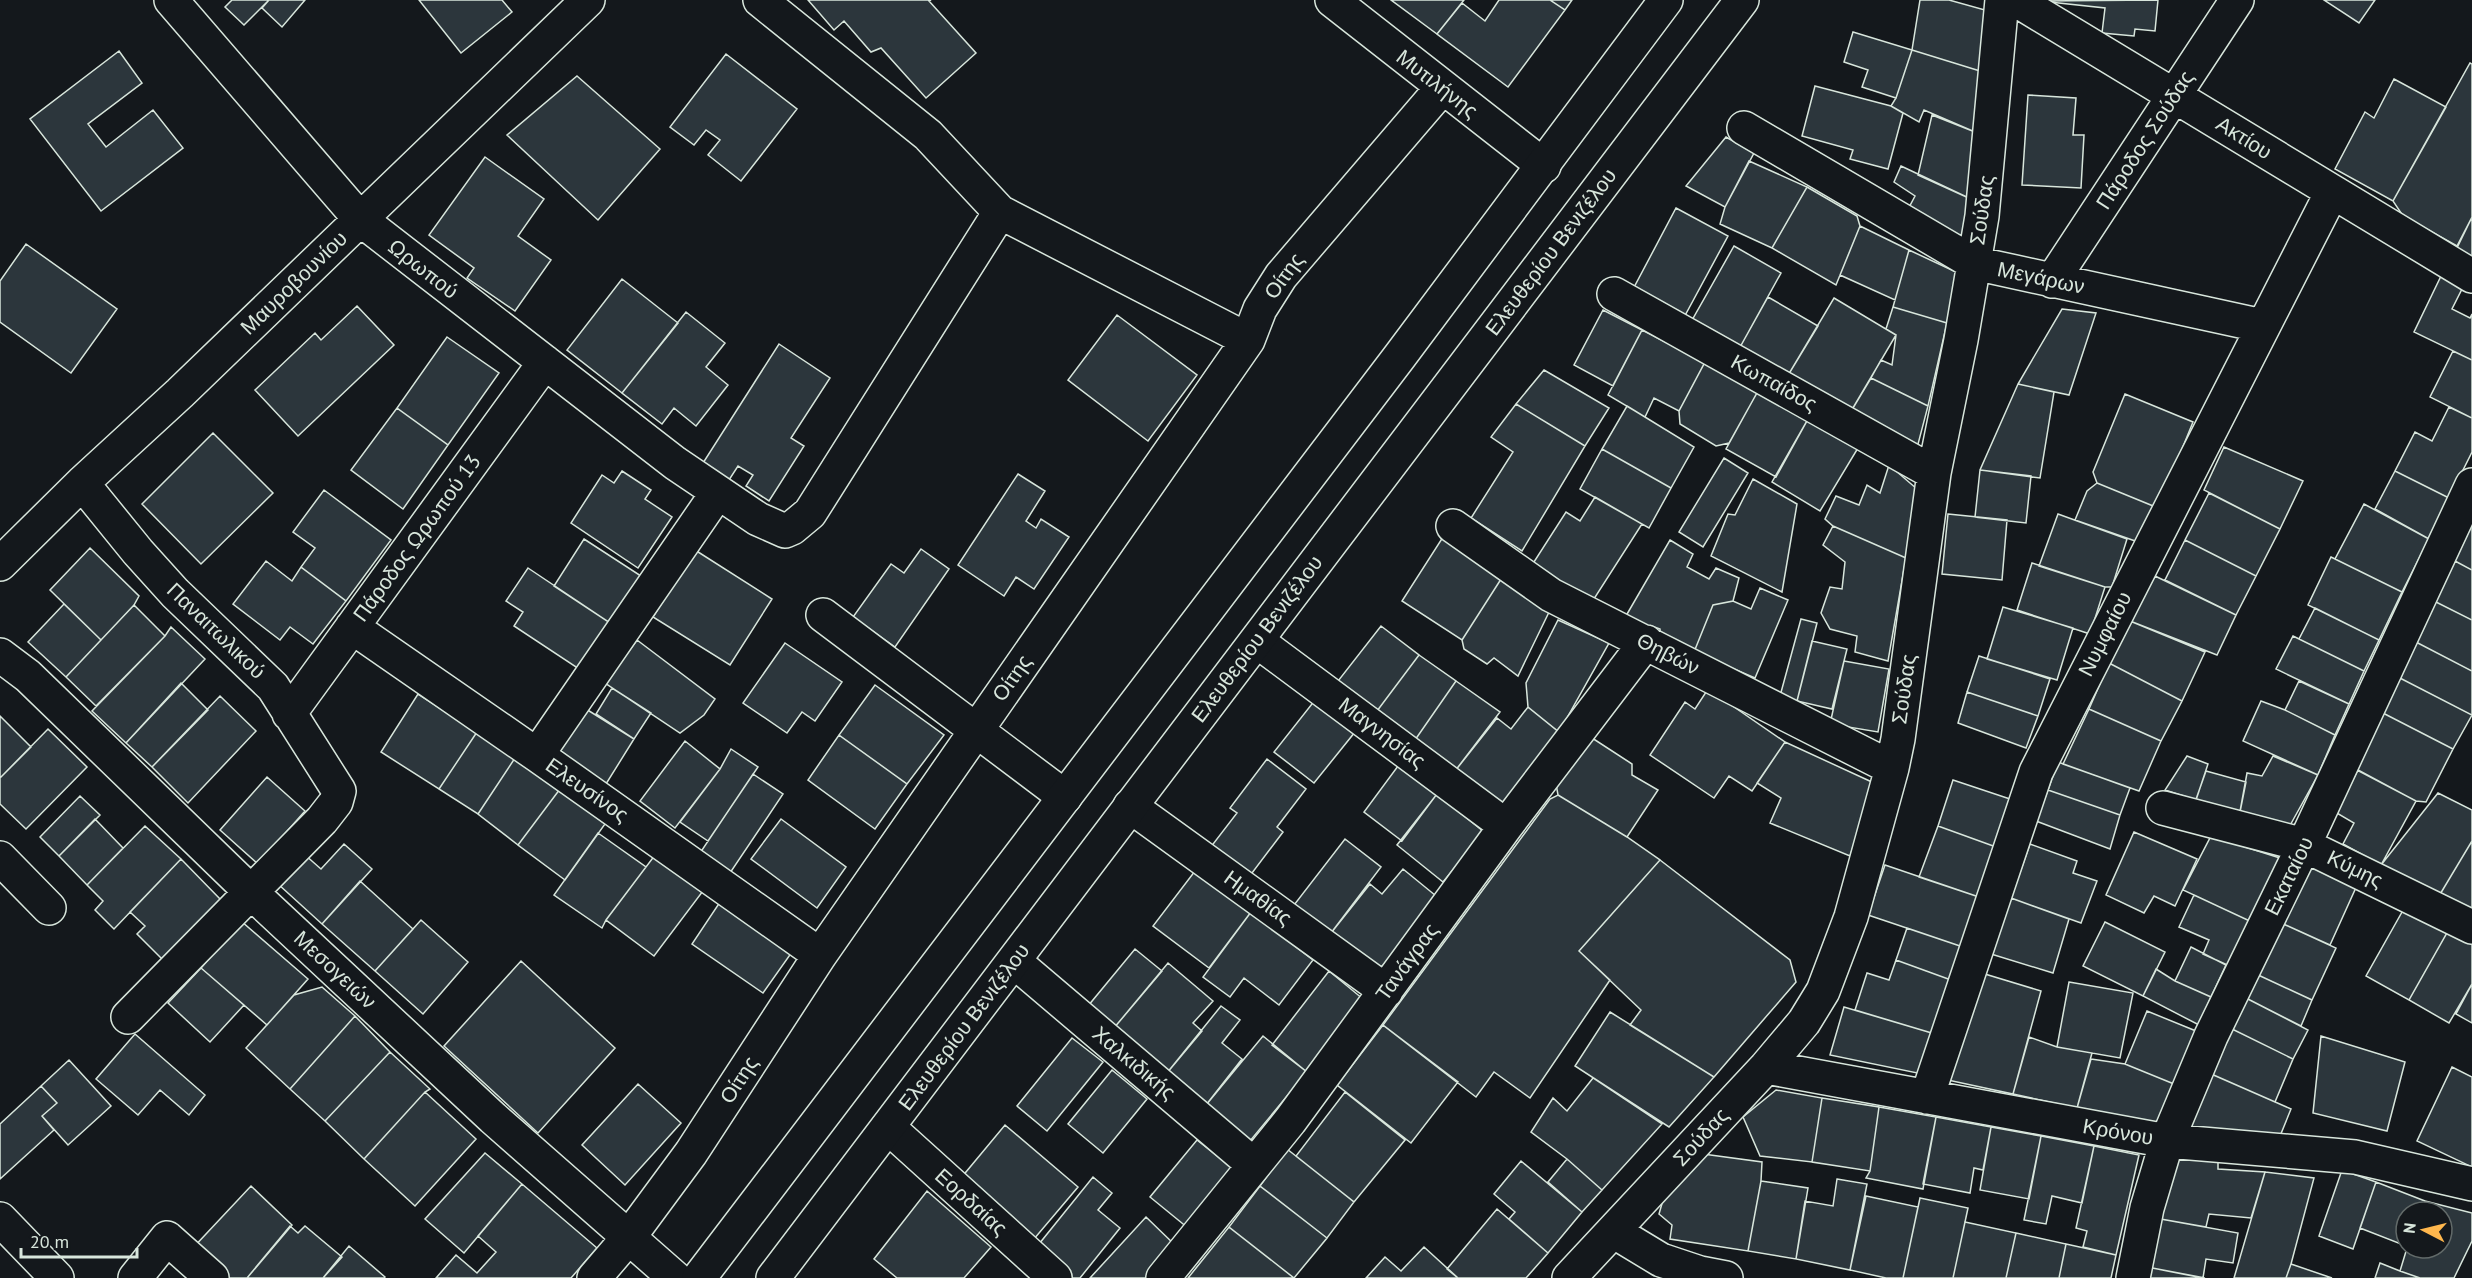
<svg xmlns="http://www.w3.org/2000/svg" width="2472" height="1278" font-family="'PT Sans',sans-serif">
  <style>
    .building { fill: #2c363c; stroke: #d8e6dc; stroke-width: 1.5 }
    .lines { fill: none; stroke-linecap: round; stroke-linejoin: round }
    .minor-casing { stroke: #d8e6dc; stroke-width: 36 }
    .primary-casing { stroke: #d8e6dc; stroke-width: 36 }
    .minor { stroke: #14181c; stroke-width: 33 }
    .primary { stroke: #14181c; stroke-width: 33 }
    .labels { text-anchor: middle; stroke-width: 4.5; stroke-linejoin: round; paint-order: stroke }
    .street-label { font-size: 21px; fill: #d8e6dc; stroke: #14181c }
  </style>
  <rect width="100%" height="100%" fill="#14181c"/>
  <!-- building -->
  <path class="building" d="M232,0H269L244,25L225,7Z
    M269,0H305L282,27L262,8Z
    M419,0H502L512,12L461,53Z
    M808,0H931L929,1L976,53L926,98L881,48L871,52L844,21L834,30Z
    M1391,0H1464L1437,34Z
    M1499,0H1550L1565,10L1508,87L1437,34L1462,3L1485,21Z
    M1550,0H1572L1565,10Z
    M1920,0H1949L1985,10L1980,71L1912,50Z
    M2158,0L2155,31L2135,29L2134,36L2102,33L2105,8L2040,1Z
    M2324,0H2375L2359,23Z
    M1853,32L1912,50L1896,98L1862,87L1868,70L1844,62Z
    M1912,50L1980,71L1975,132L1924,110L1919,122L1891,106L1896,98Z
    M119,51L142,83L88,124L106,147L153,110L183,148L101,211L30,119Z
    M726,54L797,109L741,181L708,155L720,140L706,130L694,145L670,127Z
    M2470,63L2472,64V217L2457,246L2403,216L2393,201Z
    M577,76L660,149L598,220L507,135Z
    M2394,79L2446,107L2393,201L2335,169L2365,112L2374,118Z
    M1815,86L1891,106L1903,113L1888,169L1850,159L1853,150L1802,136Z
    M2028,95L2076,98L2073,135H2084L2081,188L2022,185Z
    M1932,115L1975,132L1971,199L1918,175Z
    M1726,137L1754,153L1725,207L1686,186Z
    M485,157L544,199L518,236L551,260L515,311L467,278L474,268L429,235Z
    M1749,161L1807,187L1772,248L1720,224L1725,207Z
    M1901,166L1971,199L1965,243L1905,215L1915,196L1894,182Z
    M1807,187L1857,216L1860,226L1836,285L1772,248Z
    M1676,208L1728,236L1682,321L1631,293Z
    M2472,217V262L2455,252Z
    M1860,226L1909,250L1895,300L1840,275Z
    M26,244L117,309L71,373L0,322V281Z
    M1734,246L1781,273L1739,349L1691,322Z
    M1909,250L1956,272L1947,323L1893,307Z
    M2442,274L2464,285L2452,309L2470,318L2472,314V360L2414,332Z
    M622,279L678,323L622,393L567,350Z
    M1768,297L1818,326L1787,377L1739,349Z
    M1834,298L1896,335L1850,413L1787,377Z
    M357,306L394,345L298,436L255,390L315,333L321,340Z
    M1893,307L1947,323L1928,406L1871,378L1881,360L1892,365L1896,335L1886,329Z
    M2062,309L2096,313L2069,395L2018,384Z
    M1603,310L1642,330L1613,386L1574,365Z
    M686,312L725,343L706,367L728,385L696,426L674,408L662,424L622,393Z
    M1117,315L1197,375L1148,441L1068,380Z
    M1642,330L1705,362L1679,411L1654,398L1645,417L1608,395Z
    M447,337L499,373L448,445L397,408Z
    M779,344L830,378L791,438L804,446L769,501L746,486L753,475L738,466L729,480L703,463Z
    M2453,351L2472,360V418L2430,397Z
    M1705,362L1758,391L1729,443L1716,446L1680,424L1679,411Z
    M1544,370L1609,408L1585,446L1516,404Z
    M1871,378L1928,406L1917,448L1850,413Z
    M2018,384L2054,392L2040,478L1980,470Z
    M1758,391L1808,419L1776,477L1726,449Z
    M2125,394L2193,422L2158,508L2097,483L2093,472Z
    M1516,404L1585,446L1522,551L1471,518L1513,452L1491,437Z
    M1627,406L1694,447L1671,488L1602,449Z
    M2449,407L2472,418V452L2449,498L2395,471L2415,432L2432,441Z
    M397,408L448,445L403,509L351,470Z
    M1808,419L1858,448L1820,511L1772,482Z
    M213,433L273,493L201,564L142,504Z
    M2224,447L2303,481L2280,529L2204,490Z
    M1602,449L1671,488L1649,528L1580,489Z
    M1724,458L1748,473L1703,547L1679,532Z
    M1889,465L1917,489L1906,558L1833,526L1825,519L1836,496L1859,505L1867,485L1880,493Z
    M1980,470L2031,476L2026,523L1975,517Z
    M622,471L651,490L645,499L672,517L638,568L571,523L602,475L614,483Z
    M2395,471L2449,498L2429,539L2375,509Z
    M1018,474L1045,491L1026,521L1036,528L1041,519L1069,537L1034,589L1016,577L1004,596L958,565Z
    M1753,479L1797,504L1782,592L1711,556L1728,514L1735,515Z
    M2097,483L2158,508L2141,543L2075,520L2087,491Z
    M324,490L391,540L346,601L301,567L315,548L293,532Z
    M2209,493L2280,529L2256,576L2185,540Z
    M1595,497L1642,524L1592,602L1532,565L1566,512L1580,521Z
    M2364,504L2429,539L2402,592L2335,559Z
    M2472,511V570L2455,561L2453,551Z
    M1948,514L2007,520L2002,580L1942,574Z
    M2058,514L2127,539L2112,587H2105L2039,566Z
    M1833,526L1906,558L1888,661L1855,652L1857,636L1830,629L1821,613L1830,587L1842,589L1845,562L1823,545Z
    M1443,537L1503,576L1462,640L1402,601Z
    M584,539L641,576L610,623L554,586Z
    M1670,540L1693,554L1687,567L1709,579L1716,568L1739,578L1733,601L1713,605L1694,652L1660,635V629L1652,626L1646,631L1623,621Z
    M2185,540L2256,576L2236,615L2165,580Z
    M90,548L139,596L134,605L101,640L50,590Z
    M921,549L949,569L895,647L853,617L891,564L904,573Z
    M695,550L772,599L730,665L653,617Z
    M2331,557L2402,592L2379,640L2308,605Z
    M266,561L292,581L301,567L346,601L313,644L290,627L280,640L233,604Z
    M2455,561L2472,570V620L2434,601Z
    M2032,563L2105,587L2090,634L2017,610Z
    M528,568L610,623L579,669L514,626L523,612L506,601Z
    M1503,576L1551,608L1518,676L1494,658L1487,664L1464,649L1462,640Z
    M2155,576L2236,615L2217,655L2130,621Z
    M1760,588L1788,600L1755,678L1694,652L1713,605L1733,601L1751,609Z
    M2434,601L2472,620V671L2414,641Z
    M64,604L101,640L66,677L28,642Z
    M134,605L165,636L96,706L66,677Z
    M2003,607L2073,628L2057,680L1987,659Z
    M2315,608L2379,640L2364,671L2299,639Z
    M1801,619L1817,623L1797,701L1780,696Z
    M1558,620L1609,643L1559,732L1528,707L1526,683Z
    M2130,621L2205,652L2182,701L2109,663Z
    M1381,626L1419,655L1377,711L1338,681Z
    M171,627L205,659L126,743L92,711L165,636Z
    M2293,636L2364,671L2349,704L2276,669Z
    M637,640L715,699L704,715L680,733L605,683Z
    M1812,641L1847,649L1832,709L1797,701Z
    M2414,641L2472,671V715L2396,676Z
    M785,643L842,682L815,721L802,712L787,733L743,703Z
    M1419,655L1456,681L1415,740L1377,711Z
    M1979,656L2050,679L2038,716L1967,692Z
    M1844,661L1889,669L1878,732L1830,724Z
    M2109,663L2182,701L2161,741L2089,709Z
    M2396,676L2472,715L2453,749L2379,711Z
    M1456,681L1500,712L1455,771L1415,740Z
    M2299,681L2349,704L2335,735L2285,710Z
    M181,683L208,710L152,767L126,743Z
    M875,685L944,735L907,784L839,735Z
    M612,688L651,713L634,739L596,714Z
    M1708,689L1785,742L1752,791L1729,776L1714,798L1650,755L1685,702L1695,709Z
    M1967,692L2038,716L2026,748L1958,723Z
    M418,694L477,732L439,789L381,752Z
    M1319,695L1359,727L1314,783L1274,752Z
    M220,696L256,731L188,803L152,767Z
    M2261,701L2285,710L2335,735L2318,775L2243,741Z
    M1528,707L1559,732L1501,807L1455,771L1497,718L1511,729Z
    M586,709L634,739L606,784L558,754Z
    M2089,709L2161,741L2139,791L2063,764Z
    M2379,711L2453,749L2426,802L2416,801L2351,767Z
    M0,716L31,747L0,778Z
    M48,729L87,767L26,829L0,804V778Z
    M477,732L515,758L478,814L439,789Z
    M839,735L907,784L875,829L808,780Z
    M1589,736L1632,764V775L1658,790L1627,837L1558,795L1556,784Z
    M685,741L720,769L675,828L640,801Z
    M1785,742L1874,783L1850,856L1770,823L1781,798L1757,783Z
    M731,749L758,767L708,841L680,822L720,769Z
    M2187,756L2208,764L2196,800L2165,790Z
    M2273,756L2318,775L2288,829L2239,817L2247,773L2262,776Z
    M515,758L560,789L518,845L478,814Z
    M1267,759L1306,789L1277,827L1283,832L1249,877L1210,848L1237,813L1230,808Z
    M2058,762L2130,788L2120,815L2048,790Z
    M1398,766L1437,794L1402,841L1364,812Z
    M2358,770L2416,801L2381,865L2343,844L2354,823L2335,812Z
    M2206,771L2246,782L2239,817L2194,805Z
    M753,774L783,794L730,873L700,853Z
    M267,777L305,811L258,864L220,830Z
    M1953,780L2013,800L1996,847L1938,826Z
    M560,789L605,824L565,880L518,845Z
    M2048,790L2120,815L2110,849L2036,821Z
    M2438,793L2472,810V841L2439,896L2381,865Z
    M1437,794L1484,832L1443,882L1397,845Z
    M1558,795L1627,837L1660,860L1579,951L1610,980L1530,1098L1494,1072L1476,1097L1383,1025L1550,799Z
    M80,796L100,815L59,856L40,837Z
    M95,819L123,848L87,885L59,856Z
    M781,819L846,867L817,908L751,859Z
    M145,826L181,859L114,929L95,910L103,901L87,885Z
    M1938,826L1996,847L1979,897L1919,877Z
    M2134,832L2197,859L2175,906L2154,896L2144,913L2106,895Z
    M598,833L646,867L606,920L602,928L554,895Z
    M2211,836L2283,859L2254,923L2183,890Z
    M1345,839L1381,867L1331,933L1294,905Z
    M2472,841V914L2439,896Z
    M344,844L372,869L322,924L278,884L304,854L321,869Z
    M2030,844L2077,861L2073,873L2097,881L2081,923L2011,898Z
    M655,855L703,891L654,956L606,920Z
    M181,859L221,900L163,960L137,934L145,926L130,912Z
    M1660,860L1790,960L1796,982L1714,1077L1630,1025L1641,1010L1579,951Z
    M2308,860L2358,883L2330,945L2279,922Z
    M1885,865L1979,897L1963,947L1868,915Z
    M1403,869L1441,900L1381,974L1331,933L1370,884L1382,894Z
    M1195,871L1251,912L1209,968L1153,926Z
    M360,881L413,929L375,971L322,924Z
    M2194,895L2254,923L2234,968L2203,954L2209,940L2179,927Z
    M2011,898L2069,919L2053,973L1991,954Z
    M720,902L792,952L763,993L692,944Z
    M2406,905L2448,931L2409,1000L2366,976Z
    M1251,912L1313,960L1279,1005L1244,978L1230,997L1203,977Z
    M421,920L468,962L423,1014L375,971Z
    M241,921L308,979L267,1025L201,968Z
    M2105,922L2165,952L2143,996L2083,966Z
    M2279,922L2336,948L2312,1000L2256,974Z
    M1907,928L1963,947L1951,980L1896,960Z
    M2448,931L2472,944V984L2449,1023L2409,1000Z
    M2191,947L2226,965L2211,997L2175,981Z
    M1135,949L1162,971L1114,1028L1088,1006Z
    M1896,960L1951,980L1935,1034L1855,1010L1867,973L1889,980Z
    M521,961L615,1048L538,1133L444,1046Z
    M1168,963L1213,1001L1193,1023L1202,1031L1167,1073L1114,1028Z
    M201,968L244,1005L210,1042L168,1003Z
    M2156,969L2175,981L2211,997L2199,1025L2143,996Z
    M1329,971L1363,999L1307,1072L1272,1045Z
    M1975,971L2041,991L2013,1094L1943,1079Z
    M2256,974L2312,1000L2301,1026L2244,997Z
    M2069,982L2133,993L2120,1058L2057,1047Z
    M2472,984V1023L2456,1014Z
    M322,987L355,1016L290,1089L246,1048L294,995Z
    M2244,997L2308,1030L2293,1059L2228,1027Z
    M1221,1006L1240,1020L1222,1043L1242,1059L1206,1105L1167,1073Z
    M1844,1007L1935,1034L1922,1074L1830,1055Z
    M2147,1011L2196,1031L2174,1084L2125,1064Z
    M1610,1012L1714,1077L1669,1127L1575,1066Z
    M355,1016L390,1052L325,1121L290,1089Z
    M1383,1025L1458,1082L1411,1143L1337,1085Z
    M2228,1027L2293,1059L2275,1102L2209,1073Z
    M135,1034L205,1095L189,1115L160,1090L138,1115L96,1079Z
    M1263,1036L1307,1072L1250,1141L1206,1105Z
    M2321,1036L2405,1062L2387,1131L2313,1113Z
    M2029,1037L2057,1047L2092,1053L2077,1108L2013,1094Z
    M1072,1038L1103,1062L1047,1131L1017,1106Z
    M390,1052L430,1089L425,1092L364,1159L325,1121Z
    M2091,1059L2125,1064L2174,1084L2156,1126L2077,1108Z
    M69,1060L111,1106L68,1145L42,1116L57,1103L41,1086Z
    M2452,1067L2472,1077V1167L2417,1141Z
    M1112,1070L1147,1099L1103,1153L1068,1124Z
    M2209,1073L2291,1109L2278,1141L2216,1137L2187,1124Z
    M1593,1078L1662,1124L1602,1190L1567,1159L1531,1132L1553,1098L1567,1111Z
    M638,1084L681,1123L625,1185L582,1145Z
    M41,1086L57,1103L42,1116L54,1130L0,1179V1124Z
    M1776,1090L1822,1098L1812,1162L1760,1156L1743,1117Z
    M425,1092L476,1139L415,1206L364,1159Z
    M1345,1092L1405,1140L1354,1202L1296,1156Z
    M1822,1098L1879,1107L1870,1171L1812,1162Z
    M1879,1107L1936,1117L1923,1189L1866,1178L1870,1171Z
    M1936,1117L1991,1127L1983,1170L1974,1168L1970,1193L1923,1184Z
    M1005,1125L1078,1187L1034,1239L961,1178Z
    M1991,1127L2041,1136L2029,1199L1980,1190Z
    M2041,1136L2094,1146L2082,1203L2052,1196L2046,1224L2024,1220Z
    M1197,1140L1235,1170L1188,1228L1150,1197Z
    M2094,1146L2139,1155L2116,1255L2083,1247L2087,1231L2076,1228Z
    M1287,1149L1354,1202L1327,1238L1260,1186Z
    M485,1153L522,1184L464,1253L425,1219Z
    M1703,1154L1762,1162L1761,1181L1748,1251L1670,1239L1672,1225L1659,1214L1665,1193Z
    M2168,1156L2218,1161V1169L2265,1172L2251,1218L2209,1214L2206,1227L2155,1218Z
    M1567,1159L1602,1190L1582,1212L1548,1182Z
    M1521,1161L1582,1212L1548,1253L1509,1219L1515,1212L1494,1194Z
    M2342,1170L2376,1182L2353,1249L2319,1236Z
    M2265,1172L2314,1178L2291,1264L2286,1278H2234Z
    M1093,1177L1112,1193L1098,1210L1120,1228L1080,1278H1071L1035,1249Z
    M1837,1179L1867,1184L1850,1270L1796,1259L1805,1201L1833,1206Z
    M1761,1181L1808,1188L1796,1259L1748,1251Z
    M2376,1182L2425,1201L2421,1212H2406V1246L2360,1228Z
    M522,1184L597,1248L571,1278H436L456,1255L477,1273L496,1252L478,1236Z
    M251,1186L292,1225L247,1278H221L191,1250Z
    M1260,1186L1327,1238L1294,1278L1229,1227Z
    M927,1191L991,1247L964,1278H897L874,1259Z
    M1866,1196L1918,1207L1903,1278H1886L1850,1270Z
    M1920,1198L1968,1208L1953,1278H1903Z
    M2425,1201L2472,1213V1241L2454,1278H2420L2400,1271L2407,1248H2442V1212H2421Z
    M1497,1209L1548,1253L1526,1278H1458L1447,1269Z
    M1146,1217L1177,1247L1149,1278H1090Z
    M2155,1218L2238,1233L2233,1263L2206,1259L2203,1278L2147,1267Z
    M1965,1222L2016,1233L2006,1278H1953Z
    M290,1226L298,1233L305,1226L342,1257L323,1278H247Z
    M1229,1227L1294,1278H1188Z
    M2016,1233L2066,1244L2059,1278H2006Z
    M2066,1244L2116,1255L2111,1278H2059Z
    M349,1246L385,1277L384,1278H323Z
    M1424,1247L1458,1278H1366L1385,1257L1401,1271Z
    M2380,1263L2400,1271L2420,1278H2375Z
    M2291,1264L2332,1278H2286Z
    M2147,1267L2205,1278H2145Z"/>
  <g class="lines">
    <!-- minor casing -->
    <g class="minor-casing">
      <path id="minor" d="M171,0L360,219L675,463L758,519L785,531L792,528L810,513L1000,212
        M760,0L928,135L1000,212L1248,340
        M1332,0L1544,166
        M2016,0L2472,276
        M1744,128L1974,263L2263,326
        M2052,281L2237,0
        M1614,294L1934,473
        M82,483L138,552L175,593L273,687L339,791L336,802L322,820L128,1017
        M1453,526L1551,595L1892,768
        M0,564L82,483L180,393L588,0
        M823,615L1065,797
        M352,627L537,755L820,955
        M1257,641L1506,826
        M0,655L28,676L252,893L493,1118L675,1278
        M289,714L545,362
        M537,755L718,492
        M1130,806L1386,991
        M2163,808L2304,845L2472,927
        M0,858L49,908
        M1015,962L1254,1165
        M1766,1067L2167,1141L2355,1157L2472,1184
        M1927,1097L2036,772L2332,192
        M888,1127L1055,1278
        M0,1219L57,1278
        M1613,1231L1661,1260L1700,1273L1726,1278
        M135,1278L167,1238L212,1278
        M594,1278L629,1237L691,1153L820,955L1248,340L1260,309L1281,276L1442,88
        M1163,1278L1290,1121L1506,826L1646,642
        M1569,1278L1766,1067L1804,1022L1823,991L1851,917L1892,768L1898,739L1934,473L1961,340L1982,216L2002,0
        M2133,1278L2147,1208L2167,1141L2211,1036L2304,845L2472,485"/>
    </g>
    <!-- primary casing -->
    <g class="primary-casing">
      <path id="primary" d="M699,1278L1400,356L1666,0
        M773,1278L1742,0"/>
    </g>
    <!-- minor -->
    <use href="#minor" class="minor"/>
    <!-- primary -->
    <use href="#primary" class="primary"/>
  </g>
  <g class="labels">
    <!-- street labels -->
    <g class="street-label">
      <text transform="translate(1437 84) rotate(38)" y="7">Μυτιλήνης</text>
      <text transform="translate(2244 138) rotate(32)" y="7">Ακτίου</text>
      <text transform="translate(2145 140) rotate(-57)" y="7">Πάροδος Σούδας</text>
      <text transform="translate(1982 210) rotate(-82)" y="7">Σούδας</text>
      <text transform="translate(1551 252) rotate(-53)" y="7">Ελευθερίου Βενιζέλου</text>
      <text transform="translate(423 269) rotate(38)" y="7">Ωρωπού</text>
      <text transform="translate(1284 276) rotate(-54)" y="7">Οίτης</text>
      <text transform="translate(2041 278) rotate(12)" y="7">Μεγάρων</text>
      <text transform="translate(294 283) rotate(-44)" y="7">Μαυροβουνίου</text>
      <text transform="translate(1774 383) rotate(29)" y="7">Κωπαίδος</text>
      <text transform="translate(417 538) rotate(-54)" y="7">Πάροδος Ωρωπού 13</text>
      <text transform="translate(216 631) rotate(44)" y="7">Παναιτωλικού</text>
      <text transform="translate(2105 634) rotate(-63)" y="7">Νυμφαίου</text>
      <text transform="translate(1257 639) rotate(-53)" y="7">Ελευθερίου Βενιζέλου</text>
      <text transform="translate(1668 654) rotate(27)" y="7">Θηβών</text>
      <text transform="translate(1012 678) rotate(-55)" y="7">Οίτης</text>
      <text transform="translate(1904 689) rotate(-82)" y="7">Σούδας</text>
      <text transform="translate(1382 733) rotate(37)" y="7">Μαγνησίας</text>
      <text transform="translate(587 790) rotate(35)" y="7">Ελευσίνος</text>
      <text transform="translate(2355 869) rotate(26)" y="7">Κύμης</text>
      <text transform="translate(2289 876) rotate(-64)" y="7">Εκαταίου</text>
      <text transform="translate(1258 898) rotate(36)" y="7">Ημαθίας</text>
      <text transform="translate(1407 962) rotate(-54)" y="7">Τανάγρας</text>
      <text transform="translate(335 970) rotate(43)" y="7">Μεσογειών</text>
      <text transform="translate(964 1027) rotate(-53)" y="7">Ελευθερίου Βενιζέλου</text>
      <text transform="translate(1134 1063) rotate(40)" y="7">Χαλκιδικής</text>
      <text transform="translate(739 1080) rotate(-57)" y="7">Οίτης</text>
      <text transform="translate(2118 1132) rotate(10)" y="7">Κρόνου</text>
      <text transform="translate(1701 1137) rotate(-47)" y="7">Σούδας</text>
      <text transform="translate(971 1202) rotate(42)" y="7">Εορδαίας</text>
    </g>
  </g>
  <!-- north arrow -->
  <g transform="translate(2424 1230) rotate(277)"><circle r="28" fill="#14181c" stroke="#626a69" stroke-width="1.5"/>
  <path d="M0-4.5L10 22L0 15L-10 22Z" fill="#ffb74d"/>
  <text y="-9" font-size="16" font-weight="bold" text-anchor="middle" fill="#d8e6dc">N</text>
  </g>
  <!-- scale -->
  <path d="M21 1248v9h116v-9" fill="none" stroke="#d8e6dc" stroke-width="3"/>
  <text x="30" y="1248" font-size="18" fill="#d8e6dc" stroke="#14181c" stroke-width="4.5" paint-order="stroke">20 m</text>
</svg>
